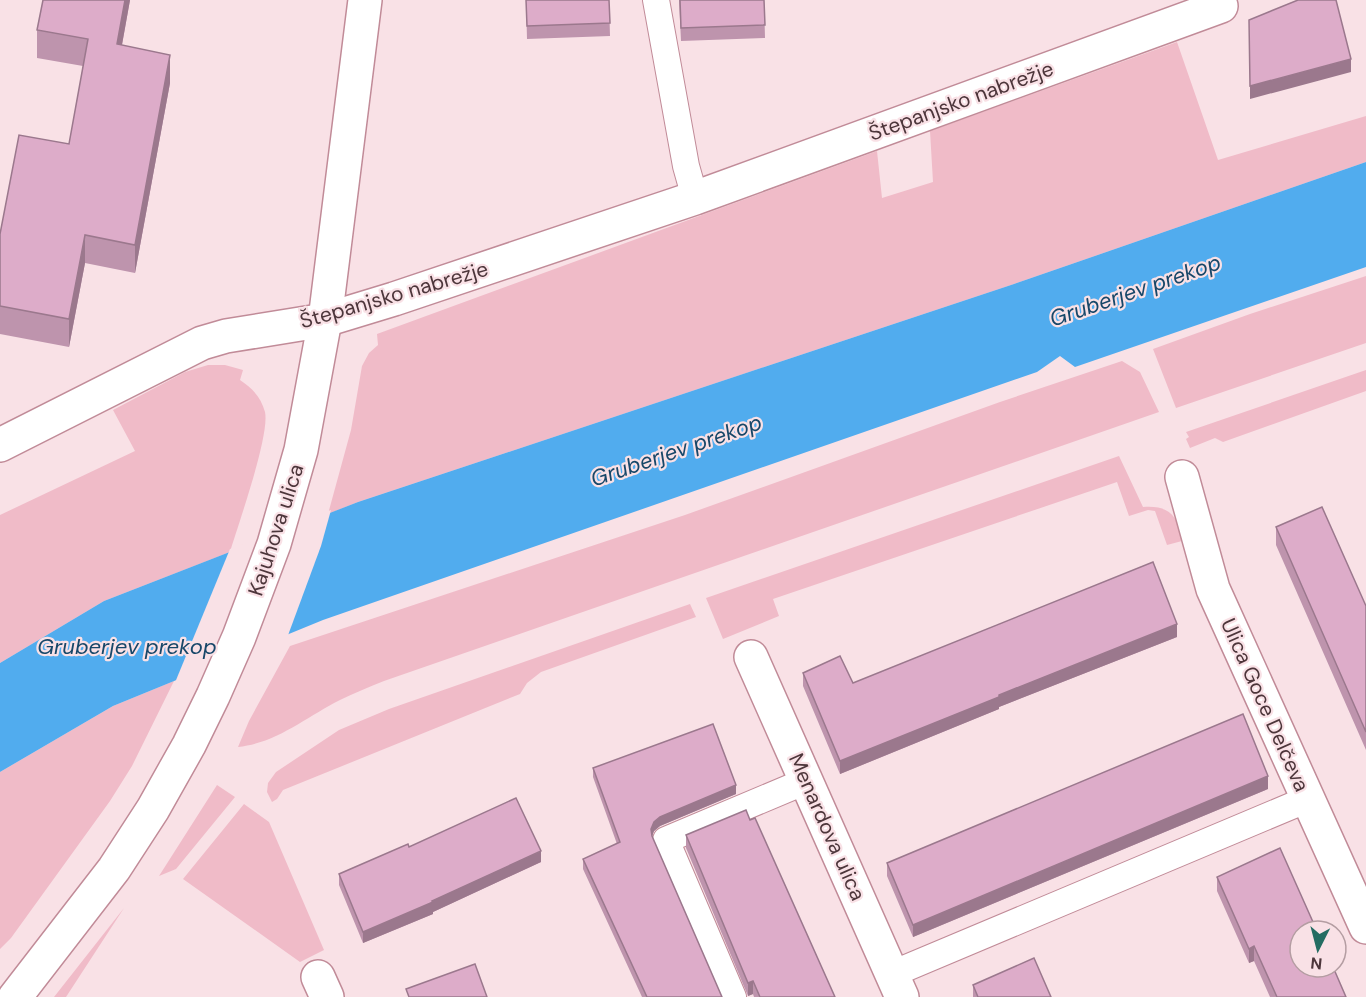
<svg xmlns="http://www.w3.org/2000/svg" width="1366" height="997" font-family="'DM Sans',sans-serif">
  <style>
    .green { fill: #f0bbc8 }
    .water { fill: #51acee }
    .pier { fill: #f9e1e6 }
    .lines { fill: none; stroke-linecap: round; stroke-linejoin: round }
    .lane-casing { stroke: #c18b98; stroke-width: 28 }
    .street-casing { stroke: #c18b98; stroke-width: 36 }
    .secondary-casing { stroke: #c18b98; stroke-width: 36 }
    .lane { stroke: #fff; stroke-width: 26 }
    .street { stroke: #fff; stroke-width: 33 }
    .secondary { stroke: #fff; stroke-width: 33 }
    .wall { fill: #be94ad }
    .shaded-wall { fill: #9b788d }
    .building { fill: #ddacc9; stroke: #9b788d; stroke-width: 1.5 }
    .labels { text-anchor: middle; stroke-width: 4.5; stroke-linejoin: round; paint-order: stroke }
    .street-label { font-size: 21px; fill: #4d363b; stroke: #f9e1e6 }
    .water-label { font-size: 22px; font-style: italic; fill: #174769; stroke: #f9e1e6 }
  </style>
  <rect width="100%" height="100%" fill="#f9e1e6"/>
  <!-- green -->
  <path class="green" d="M1177,42L1218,160L1366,116V162L1014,284L358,502L328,514L351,430L362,366L369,353L378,345L377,334L877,151L882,198L933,182L930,131Z
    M1366,276V343L1176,408L1153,349L1250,314Z
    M1122,361L1140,372L1159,412L384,681C369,687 354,693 340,700C306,717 277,743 238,747L249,721L290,646L685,515L1000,402Z
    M208,365H225L243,370L240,380C252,388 261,397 265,412C270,435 238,525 230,552L104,601L0,663V515L135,451L113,410L185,372Z
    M1366,370V391L1223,442L1215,438L1190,448L1186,439L1189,437L1186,432Z
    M1119,456L1143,507C1170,505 1178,516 1182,541L1167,545L1155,511L1148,510L1129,516L1117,482L773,599L779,616L723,639L706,598Z
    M690,604L696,617L541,672L527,683L520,694L283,790L277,799L272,802L267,792L268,783L276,772L339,730L389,709Z
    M174,681L132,766L110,801L11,938L0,949V772L113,706Z
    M217,785L235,797L176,869L159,876Z
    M244,804L269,822L324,950L300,962L183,879Z
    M124,908L66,997H54Z"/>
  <!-- water -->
  <path class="water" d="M1366,162V267L1075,367L1060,356L1037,372L323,620L113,706L0,772V663L104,601L358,502L1014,284Z"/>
  <!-- pier -->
  <path class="pier" d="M331,510L321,546L287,638L174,685L230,549Z"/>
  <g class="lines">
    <!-- lane casing -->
    <g class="lane-casing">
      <path id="lane" d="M656,0L686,166L695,198
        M892,974L1308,799
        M733,997L666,840L806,781"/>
    </g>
    <!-- street casing -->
    <g class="street-casing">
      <path id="street" d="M0,445L202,343L226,336L325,320L394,299L695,198L1221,6
        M1182,477L1213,589L1366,927
        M751,657L902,997
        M318,977L327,997"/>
    </g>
    <!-- secondary casing -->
    <g class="secondary-casing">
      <path id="secondary" d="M15,997L114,869L153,809L189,745L213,696L239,637L274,544L301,450L325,320L365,0"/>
    </g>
    <!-- lane -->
    <use href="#lane" class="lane"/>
    <!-- street -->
    <use href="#street" class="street"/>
    <!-- secondary -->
    <use href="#secondary" class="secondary"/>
  </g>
  <!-- wall -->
  <path class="wall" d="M43,0H130L122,45L170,83L135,273L85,263L69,347L0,334V234L69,144L83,66L37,58V30Z
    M526,0H609L610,36L527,39Z
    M679,0H764L765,38L681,41Z
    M1276,527L1366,606V750L1276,545Z
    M1177,637L999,707V709L840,774L803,686V673L853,683Z
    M593,768L736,794L660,826L654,831L652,836L722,997H642L583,869V859L617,844L593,777Z
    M1268,789L913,937L887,876V863Z
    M750,820L835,997H754L753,994L748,996L686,848V835Z
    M409,847L541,862L433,912V914L363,943L339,885V874Z
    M1217,877L1346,997H1270L1254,961L1249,963L1217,891Z
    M973,985L1051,997H973Z"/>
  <!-- shaded-wall -->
  <path class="shaded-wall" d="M125,0H130L117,72V44Z
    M170,55V83L135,273V245Z
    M1351,59V72L1250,99V86Z
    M85,235V263L69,347V319Z
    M1177,624V637L999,707V709L840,774V761L999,695Z
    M1268,776V789L913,937V925Z
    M736,785V794L660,826L654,831L651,839V829L654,822L660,817Z
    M541,851V862L433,912V914L363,943V932Z
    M1254,946V961L1249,963V949Z
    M753,981V994L748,996V983Z"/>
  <!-- building -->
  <path class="building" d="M43,0H125L117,44L170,55L135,245L85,235L69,319L0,306V234L19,135L69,144L88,39L37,30Z
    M526,0H609L610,23L527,26Z
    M680,0H764L765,25L681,28Z
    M1298,0H1336L1351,59L1250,86L1249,20Z
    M1322,507L1366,606V732L1276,527Z
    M1153,562L1177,624L999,695V697L840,761L803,673L840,656L853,683Z
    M1243,714L1268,776L913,925L887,863Z
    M713,724L736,785L660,817L654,822L651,829L652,836L722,997H647L583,859L620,842L593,768Z
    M516,798L541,851L432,901L433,902L363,932L339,874L408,844L409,847Z
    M746,810L750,820L755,818L835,997H760L753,981L748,983L686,835Z
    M1280,848L1317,931H1300V967H1333L1346,997H1277L1254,946L1249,949L1217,877Z
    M1034,958L1051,997H978L973,985Z
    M475,964L487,997H409L406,989Z"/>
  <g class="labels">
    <!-- street labels -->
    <g class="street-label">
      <text transform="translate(961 101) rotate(-20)" y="7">Štepanjsko nabrežje</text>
      <text transform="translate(394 295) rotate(-16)" y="7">Štepanjsko nabrežje</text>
      <text transform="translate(276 530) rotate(-72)" y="7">Kajuhova ulica</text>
      <text transform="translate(1265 705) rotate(66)" y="7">Ulica Goce Delčeva</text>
      <text transform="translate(827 827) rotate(66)" y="7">Menardova ulica</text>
    </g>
    <!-- water labels -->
    <g class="water-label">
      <text transform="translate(1135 290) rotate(-19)" y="8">Gruberjev prekop</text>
      <text transform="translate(676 450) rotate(-19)" y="8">Gruberjev prekop</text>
      <text x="127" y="654">Gruberjev prekop</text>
    </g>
  </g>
  <!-- north arrow -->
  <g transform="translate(1318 949) rotate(186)"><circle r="28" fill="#f9e1e6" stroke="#b49da2" stroke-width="1.5"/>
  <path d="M0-4.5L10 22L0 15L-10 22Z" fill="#246c62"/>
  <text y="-9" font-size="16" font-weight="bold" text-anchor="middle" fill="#4d363b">N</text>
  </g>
</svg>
